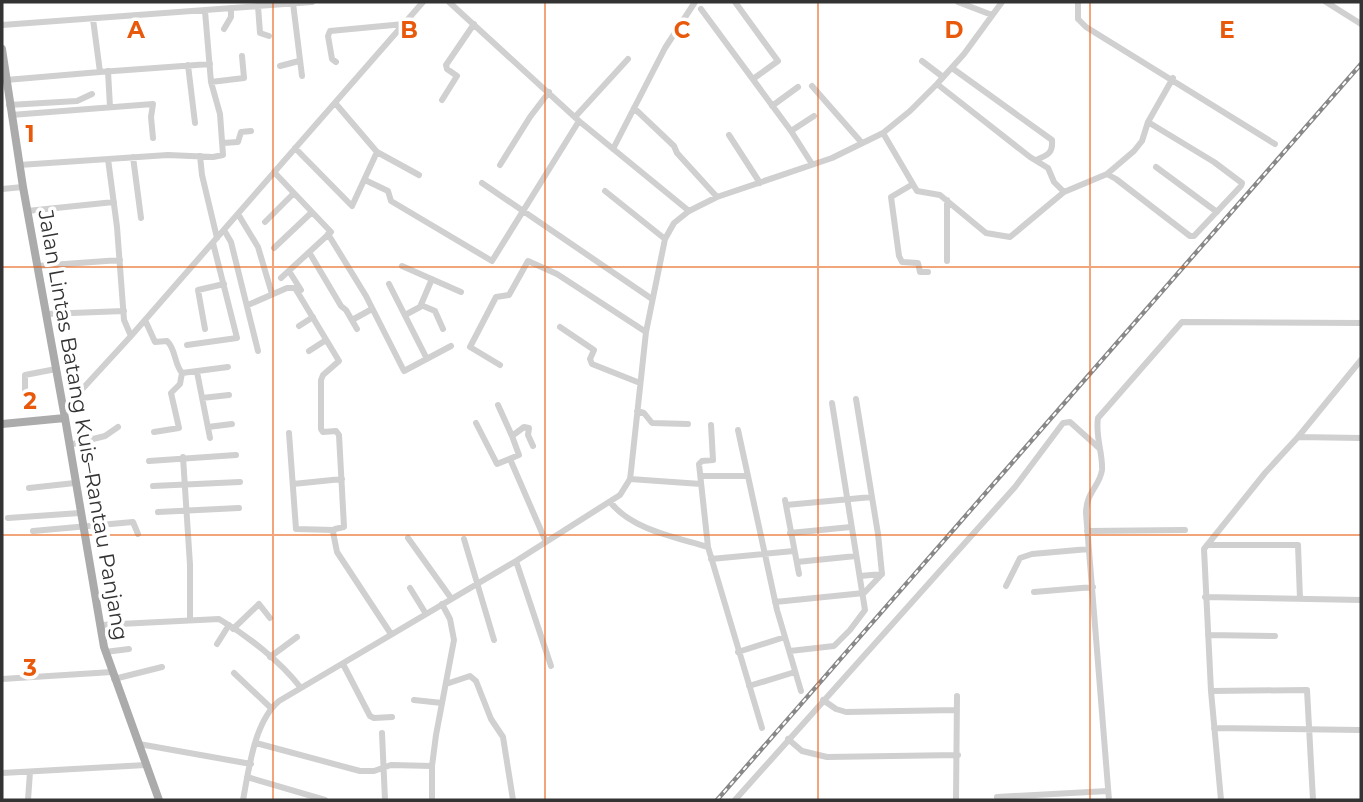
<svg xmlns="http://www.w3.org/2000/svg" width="1363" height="802" font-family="Montserrat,sans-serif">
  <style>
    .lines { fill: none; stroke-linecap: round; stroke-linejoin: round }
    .minor { stroke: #d0d0d0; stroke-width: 6 }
    .major { stroke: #ababab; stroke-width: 8 }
    .rail-casing { stroke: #888; stroke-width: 4.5 }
    .rail { stroke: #fff; stroke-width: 2; stroke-dasharray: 5; stroke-linecap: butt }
    .grid { fill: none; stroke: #e8590c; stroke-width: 2; stroke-opacity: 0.55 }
    .labels { text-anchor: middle; stroke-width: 7; stroke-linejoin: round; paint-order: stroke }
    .street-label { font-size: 21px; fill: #333; stroke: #fff }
    .grid-label { font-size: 23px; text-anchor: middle; font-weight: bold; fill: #e8590c; stroke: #fff; stroke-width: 7; stroke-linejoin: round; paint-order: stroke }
  </style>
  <rect width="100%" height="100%" fill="#fff"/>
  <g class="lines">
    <!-- minor -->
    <path class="minor" d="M449,2L579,121L689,211
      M735,2L778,61L753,79
      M958,2L992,15
      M1078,2V19L1086,27L1275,144
      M1326,2L1361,24
      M293,3L302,76
      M258,6L260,33L269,36
      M701,9L791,131L812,164
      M93,19L100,72L210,64
      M2,25L312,2
      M224,29L231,17V9
      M922,61L943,77
      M336,62L332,59L328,36L330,31L404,24
      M188,65L195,123
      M280,66L299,61
      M952,68L1052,140C1053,153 1048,155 1036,160
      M108,71L110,107
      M6,80L100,72
      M211,82L244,78L242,56
      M937,84L1030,157L1048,168L1054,182L1064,192
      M812,86L862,143
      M442,100L457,76L447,69L446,65L474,24
      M336,104L377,152L419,175
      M9,105L77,101L92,94
      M772,106L798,87
      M634,108L674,146L677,153L717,197
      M11,115L153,104L151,117L153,138
      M575,117L628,59
      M791,131L814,116
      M883,133L917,191L940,195L986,233L1010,237L1064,192L1107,174L1116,179L1190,236H1194L1241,186L1242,183L1214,162L1148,122
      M729,135L760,183
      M223,143L238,142L241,132L251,131
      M295,148L352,206L377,152
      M613,149L665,48L695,2
      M200,156L202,175L217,238
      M133,157L141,218
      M108,159L117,227L124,320L131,336
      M19,165L168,155L213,157L223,155L220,114L211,82L205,11
      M500,165L530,117L549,92
      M1156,167L1217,212
      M274,172L331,232L281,278
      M1107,174L1134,151L1142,141L1148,122L1173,78
      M365,180L388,191L391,201L492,261L579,121
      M482,183L652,299
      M913,184L891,197L899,256L902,262L918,263L920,272H928
      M2,189L23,187
      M605,191L665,239
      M947,200V261
      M27,211L114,202
      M238,214L258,247L272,294
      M265,222L294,193
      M224,230L231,242L258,351
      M328,234L366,296L404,371L451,346
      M274,248L312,212
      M309,252L341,306L346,310L357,329
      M37,266L120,260
      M402,266L461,292
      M289,271L301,290
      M389,284L427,359
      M248,305L287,288H295L339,361L323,375L321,380V429L323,432L336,431L339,435L344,527L335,529L333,532L337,552L391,634
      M421,305L435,311L443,329
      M46,314L124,311
      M405,315L420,307L432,279
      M145,320L155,342L167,341C176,349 174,364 182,373L228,367
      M352,320L372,309
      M299,326L313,317
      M560,327L594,350L590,359L592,364L640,383
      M205,329L198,290L224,284
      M187,345L237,338L213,243
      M309,351L326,340
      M500,365L470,347L496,297L509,295L528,261L557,274L646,332
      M197,372L210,438
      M25,395V375L56,369
      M202,398L229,395
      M498,405L512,436
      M64,409L131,336L423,2
      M637,411L644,413L652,423L688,424
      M476,423L497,464L519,455L512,436L524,427L529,428L528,435L533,446
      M711,425L713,460L702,461L699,464L708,547L762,728
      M208,427L232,424
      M738,430L777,610L801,691
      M154,432L179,428L171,393L180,384L182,373
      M289,433L296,529L334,530
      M1298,437L1361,360
      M69,445L105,436L118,427
      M183,457L190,565V620
      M510,459L546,542
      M149,461L236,455
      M701,476H747
      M630,479L701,484
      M293,484L342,479
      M153,486L240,482
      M29,488L75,483
      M785,500L799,574
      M611,503C633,530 675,537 708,547
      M786,505L872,497
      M158,512L239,508
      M8,518L80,513
      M33,531L133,522L138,534
      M1087,531L1185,530
      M790,533L851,527
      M408,538L451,598
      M464,539L494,640
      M1207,545H1298L1300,599
      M711,559L794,551
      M516,561L551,666
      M797,562L856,556
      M860,576L882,574
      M1006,586L1020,558L1032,554L1089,549
      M410,588L426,614
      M1034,592L1093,587
      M1205,597L1361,600
      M775,602L864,593L882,574L878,534L856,399
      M100,625L219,619C248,636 280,661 301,688
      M233,629L259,604L270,618
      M1208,635L1275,636
      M217,644L229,625
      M790,651L834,646L850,630L865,610L832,403
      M105,652L129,649
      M738,652L785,637
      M270,657L297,637
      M343,664L370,716L374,718L392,717
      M234,673L271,708
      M2,679L112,672
      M114,679L162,667
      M446,684L470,676L476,681L491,719L503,737L513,800
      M749,686L795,672
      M1211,691L1307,690L1313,800
      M414,700L442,703
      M823,700L836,709L846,712L957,710
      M1214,728L1361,730
      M382,733L385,800
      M788,739L802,751L827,757L958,755
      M256,743L360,771H374L391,765L432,766
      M139,744L251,764
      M2,773L146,765
      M247,777L325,800
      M997,797L1108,791
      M28,800L30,772
      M243,800C249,769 254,722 279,701L516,561L620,495L630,479L631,471L646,332L665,239L674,223L689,211L717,197L832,158L883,133L910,111L937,84L964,54L1002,2
      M432,800V766L436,735L454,640L450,619L442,604
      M735,800L1015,487L1063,423L1070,422L1099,448
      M956,800L957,696
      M1109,800L1086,513C1086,492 1100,486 1102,470C1103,453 1095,436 1098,418L1182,322L1361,323
      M1221,800L1211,691L1204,549L1265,473L1298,437L1361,438"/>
    <!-- major -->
    <path class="major" d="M2,49L23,187L65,418L104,647L159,800
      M2,424L65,418"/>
    <!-- rail casing -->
    <g class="rail-casing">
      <path id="rail" d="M717,800L1361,64"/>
    </g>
    <!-- rail -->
    <use href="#rail" class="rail"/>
  </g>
  <!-- grid -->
  <path class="grid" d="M273,2V800M545,2V800M818,2V800M1090,2V800M2,267H1361M2,535H1361"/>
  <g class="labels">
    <!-- street labels -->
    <g class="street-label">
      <text transform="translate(83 425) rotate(80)" y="7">Jalan Lintas Batang Kuis–Rantau Panjang</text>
    </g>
  </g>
  <g class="grid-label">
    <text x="136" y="38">A</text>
    <text x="409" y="38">B</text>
    <text x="682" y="38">C</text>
    <text x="954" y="38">D</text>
    <text x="1227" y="38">E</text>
    <text x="30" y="142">1</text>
    <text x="30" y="409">2</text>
    <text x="30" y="676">3</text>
  </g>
  <!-- border -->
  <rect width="1363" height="802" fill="none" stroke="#333333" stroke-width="7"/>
</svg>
